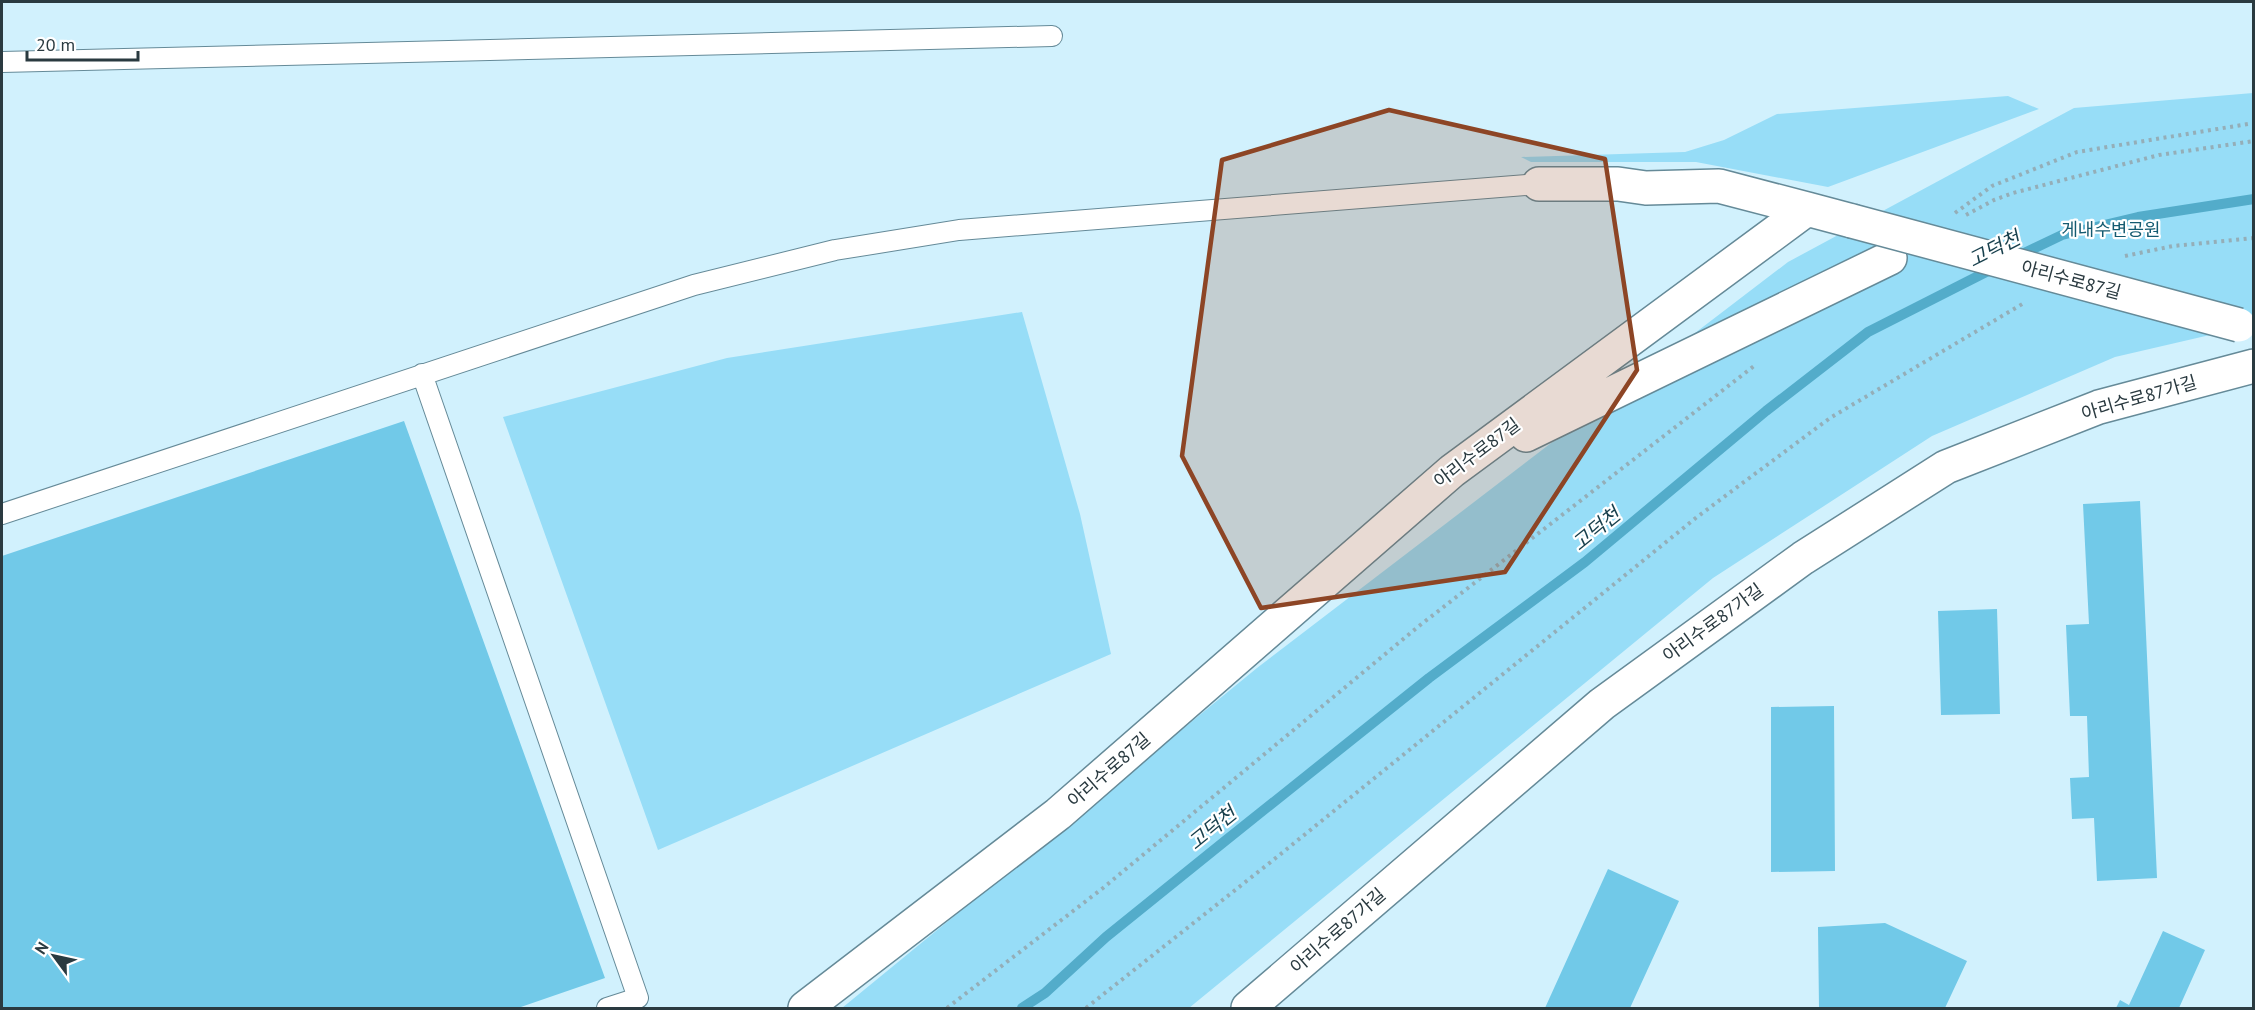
<svg xmlns="http://www.w3.org/2000/svg" width="2255" height="1010" font-family="'PT Sans','Noto Sans KR',sans-serif">
  <style>
    .green { fill: #97ddf7 }
    .lines { fill: none; stroke-linecap: round; stroke-linejoin: round }
    .stream { stroke: #53acca; stroke-width: 10 }
    .building { fill: #71c9e8 }
    .lane-casing { stroke: #658a98; stroke-width: 22 }
    .street-casing { stroke: #658a98; stroke-width: 36 }
    .path { stroke: #94aeb8; stroke-width: 4; stroke-dasharray: 3 4.5; stroke-linecap: butt }
    .lane { stroke: #fff; stroke-width: 20 }
    .street { stroke: #fff; stroke-width: 33 }
    .street-bridge-casing { stroke: #658a98; stroke-width: 36; stroke-linecap: butt }
    .street-bridge { stroke: #fff; stroke-width: 33 }
    .marked { fill: #8d4525; fill-opacity: 0.2; stroke: #8d4525; stroke-width: 4.5; stroke-linejoin: round }
    .labels { text-anchor: middle; stroke-width: 4.5; stroke-linejoin: round; paint-order: stroke }
    .park-label { font-size: 18px; fill: #145b71; stroke: #fff }
    .street-label { font-size: 18px; fill: #2a3a40; stroke: #fff }
    .water-label { font-size: 20px; font-style: italic; fill: #173f4c; stroke: #fff }
  </style>
  <rect width="100%" height="100%" fill="#d1f1fd"/>
  <!-- green -->
  <path class="green" d="M2253,93V325L2115,357L1932,436L1713,578L1189,1008H842L1257,668L1788,262L2074,108Z
    M2008,96L2039,109L1828,187L1696,162H1531L1521,157L1685,152L1724,140L1777,114Z
    M1022,312L1080,514L1111,654L658,850L503,417L727,358Z"/>
  <g class="lines">
    <!-- stream -->
    <path class="stream" d="M2016,257L2062,235L2138,217L2254,199
      M1022,1008L1045,993L1106,937L1225,841L1429,678L1585,562L1766,411L1868,332L1994,268"/>
  </g>
  <!-- building -->
  <path class="building" d="M404,421L605,978L518,1008H2V556Z
    M2140,501L2157,878L2097,881L2094,818L2072,819L2070,778L2089,777L2087,716H2070L2066,625L2089,624L2083,504Z
    M1997,609L2000,714L1941,715L1938,611Z
    M1834,706L1835,871L1771,872V707Z
    M1608,869L1679,901L1630,1008H1545Z
    M1885,923L1967,961L1945,1008H1819L1818,927Z
    M2163,931L2205,950L2179,1008H2116L2120,1000L2129,1005Z"/>
  <g class="lines">
    <!-- lane casing -->
    <g class="lane-casing">
      <path id="lane" d="M2,62L1052,36
        M422,374L638,998L607,1008
        M2,514L694,285L835,250L959,230L1539,184"/>
    </g>
    <!-- street casing -->
    <g class="street-casing">
      <path id="street" d="M1539,184H1618L1646,188L1719,186L1807,209
        M1526,435L1890,258
        M805,1008L1058,814L1452,471L1807,209L1852,221
        M1248,1008L1602,704L1803,558L1946,467L2099,407L2254,366"/>
    </g>
    <!-- path -->
    <path class="path" d="M1955,213L1992,186L2077,152L2254,123
      M1966,215L1994,200L2013,193L2159,155L2254,141
      M2125,256L2173,246L2254,238
      M947,1008L1103,888L1419,626L1754,366
      M1086,1008L1277,857L1697,517L1830,418L2024,303"/>
    <!-- lane -->
    <use href="#lane" class="lane"/>
    <!-- street -->
    <use href="#street" class="street"/>
    <!-- street-bridge casing -->
    <g class="street-bridge-casing">
      <path id="street-bridge" d="M1852,221L2239,325"/>
    </g>
    <!-- street-bridge -->
    <use href="#street-bridge" class="street-bridge"/>
  </g>
  <!-- marked area -->
  <path class="marked" d="M1389,110L1605,159L1637,370L1505,572L1261,608L1182,456L1222,160Z"/>
  <g class="labels">
    <!-- park labels -->
    <g class="park-label">
      <text x="2111" y="236">게내수변공원</text>
    </g>
    <!-- street labels -->
    <g class="street-label">
      <text transform="translate(2071 280) rotate(15)" y="6">아리수로87길</text>
      <text transform="translate(2139 398) rotate(-16)" y="6">아리수로87가길</text>
      <text transform="translate(1477 453) rotate(-37)" y="6">아리수로87길</text>
      <text transform="translate(1713 623) rotate(-36)" y="6">아리수로87가길</text>
      <text transform="translate(1109 770) rotate(-41)" y="6">아리수로87길</text>
      <text transform="translate(1338 931) rotate(-41)" y="6">아리수로87가길</text>
    </g>
    <!-- water labels -->
    <g class="water-label">
      <text transform="translate(1994 249) rotate(-27)" y="7">고덕천</text>
      <text transform="translate(1596 529) rotate(-39)" y="7">고덕천</text>
      <text transform="translate(1212 828) rotate(-39)" y="7">고덕천</text>
    </g>
  </g>
  <!-- border -->
  <rect width="2255" height="1010" fill="none" stroke="#2a3a40" stroke-width="6"/>
  <!-- north arrow -->
  <g transform="translate(54 956) rotate(303)" stroke="#ffffff" stroke-width="4.5" paint-order="stroke">
  <path d="M0-4.5L10 22L0 15L-10 22Z" fill="#2a3a40"/>
  <text y="-9" font-size="16" font-weight="bold" text-anchor="middle" fill="#2a3a40">N</text>
  </g>
  <!-- scale -->
  <path d="M27 51v9h111v-9" fill="none" stroke="#2a3a40" stroke-width="3"/>
  <text x="36" y="51" font-size="18" fill="#2a3a40" stroke="#ffffff" stroke-width="4.5" paint-order="stroke">20 m</text>
</svg>
